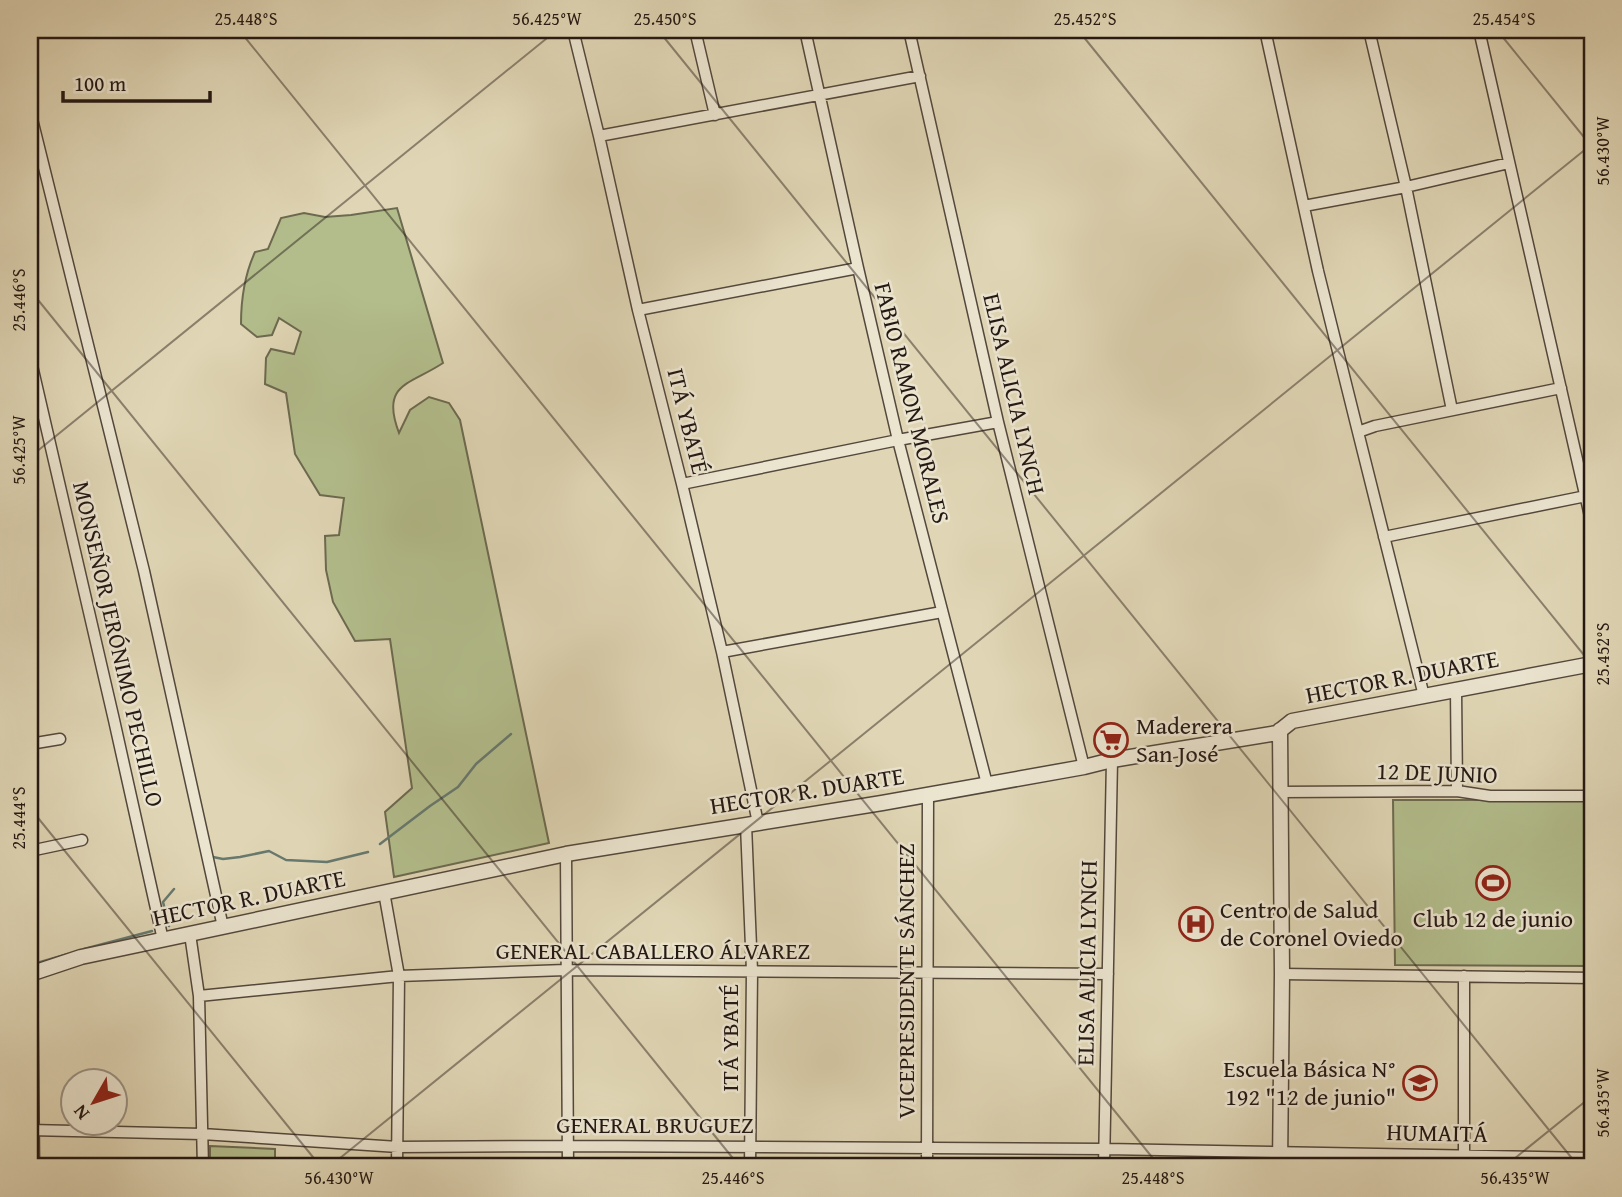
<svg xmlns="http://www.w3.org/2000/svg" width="1622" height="1197" font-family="'Gentium Book Plus',serif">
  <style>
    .green { fill: #b3bd8c; stroke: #6c6a50; stroke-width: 2 }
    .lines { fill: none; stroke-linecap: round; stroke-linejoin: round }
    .stream { stroke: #67796f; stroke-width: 2.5 }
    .minor-casing { stroke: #53483c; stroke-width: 13 }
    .tertiary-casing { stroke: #53483c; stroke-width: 17 }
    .minor { stroke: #ebe4cf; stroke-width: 10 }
    .tertiary { stroke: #ebe4cf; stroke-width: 14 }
    .ticks { fill: none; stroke: #241813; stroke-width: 2; stroke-opacity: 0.45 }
    .labels { text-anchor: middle; stroke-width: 5; stroke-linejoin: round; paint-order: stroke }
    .street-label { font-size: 24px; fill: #241813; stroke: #ebe4cf }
    .poi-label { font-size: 24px; fill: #241813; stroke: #ebe4cf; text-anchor: start }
    .neatline { fill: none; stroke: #241813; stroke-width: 2.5 }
    .ticks-label { font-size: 18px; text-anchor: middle; fill: #241813 }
  </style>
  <rect width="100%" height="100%" fill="#e0d6b5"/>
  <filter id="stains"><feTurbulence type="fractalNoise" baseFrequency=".00286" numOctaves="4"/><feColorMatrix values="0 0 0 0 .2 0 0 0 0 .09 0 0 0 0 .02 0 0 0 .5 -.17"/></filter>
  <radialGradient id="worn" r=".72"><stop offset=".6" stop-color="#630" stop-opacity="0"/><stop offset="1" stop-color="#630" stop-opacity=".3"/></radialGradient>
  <!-- green -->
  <path class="green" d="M397,208L443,363C410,385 380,383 399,433L410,410L429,397L449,403L460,420L549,843L394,877L385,812L412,788L390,639L355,641L333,602L326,570L325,536L339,535L344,498L320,495L295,454L286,393L265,384L266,358L271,349L294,354L301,332L279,318L272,335L257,337L241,324C241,299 244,276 255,252L268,249L281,218L304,213L325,217L351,215Z
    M1393,800H1592V966L1395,965Z
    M210,1146L275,1149V1163L306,1165V1167H210Z"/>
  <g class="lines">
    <!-- stream -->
    <path class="stream" d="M380,844L430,806L458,787L476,764L511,734
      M213,857L223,859L240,857L269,851L286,860L327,862L368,852
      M169,926L163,902L174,889
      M84,949L152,931
      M30,965L68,954"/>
    <!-- minor casing -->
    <g class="minor-casing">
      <path id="minor" d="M573,30L599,136L638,310L682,484L722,652L758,823
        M695,30L715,115
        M805,30L858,268L898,440L987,784
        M909,30L998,422L1084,767
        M1265,30L1318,271L1358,432
        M1369,30L1406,187L1452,410
        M1479,30L1592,525
        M31,115L144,571L223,927
        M599,136L920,76
        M1304,206L1406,187L1509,163
        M638,310L858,268
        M30,357L114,720L163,940
        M682,484L898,440L998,422
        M1384,537L1586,496
        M722,652L942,612
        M1456,689L1457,791
        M1424,696L1358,432L1375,426L1561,388
        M30,744L60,739
        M1281,792L1457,791L1490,796H1592
        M746,825L752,971L750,1167
        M30,851L82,840
        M566,854L568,1167
        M384,892L399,976L397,1167
        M190,934L199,996L203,1167
        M32,973L34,1167
        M1282,974L1592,978
        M199,996L399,976L566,970L1108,974
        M30,1130L202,1134L398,1147L569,1146L1105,1149L1592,1158
        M927,1167L928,794
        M1104,1167L1112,760
        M1464,1167V976"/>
    </g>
    <!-- tertiary casing -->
    <g class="tertiary-casing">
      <path id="tertiary" d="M1280,730L1282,974L1280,1167
        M30,974L81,957L566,854L882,803L1084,767L1112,760L1277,733L1292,721L1592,664"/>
    </g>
    <!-- minor -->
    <use href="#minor" class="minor"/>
    <!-- tertiary -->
    <use href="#tertiary" class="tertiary"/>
  </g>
  <!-- ticks -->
  <path class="ticks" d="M239,30L1160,1167M658,30L1579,1167M1078,30L1592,665M1497,30L1592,147M30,290L740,1167M30,457L557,30M30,808L321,1167M329,1167L1592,144M1504,1167L1592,1096"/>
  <!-- icons -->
  <defs>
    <g id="supermarket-ring" transform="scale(1.75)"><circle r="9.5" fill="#ebe4cf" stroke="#8f2418" stroke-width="1.5"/><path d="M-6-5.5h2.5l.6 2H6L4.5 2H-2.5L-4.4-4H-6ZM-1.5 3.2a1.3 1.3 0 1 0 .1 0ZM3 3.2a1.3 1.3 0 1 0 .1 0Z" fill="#8f2418"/></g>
    <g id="stadium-ring" transform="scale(1.75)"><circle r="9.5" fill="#ebe4cf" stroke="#8f2418" stroke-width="1.5"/><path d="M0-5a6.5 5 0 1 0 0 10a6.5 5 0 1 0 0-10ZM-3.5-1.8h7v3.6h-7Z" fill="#8f2418"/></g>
    <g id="hospital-ring" transform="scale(1.75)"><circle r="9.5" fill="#ebe4cf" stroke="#8f2418" stroke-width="1.5"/><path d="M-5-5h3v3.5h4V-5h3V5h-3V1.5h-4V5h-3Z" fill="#8f2418"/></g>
    <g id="school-ring" transform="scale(1.75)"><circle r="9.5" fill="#ebe4cf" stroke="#8f2418" stroke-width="1.5"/><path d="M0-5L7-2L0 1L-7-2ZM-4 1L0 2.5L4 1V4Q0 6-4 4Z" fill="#8f2418"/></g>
  </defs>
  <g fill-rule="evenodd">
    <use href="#supermarket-ring" x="1111" y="740"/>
    <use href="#stadium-ring" x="1493" y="883"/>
    <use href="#hospital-ring" x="1196" y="924"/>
    <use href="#school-ring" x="1420" y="1083"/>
  </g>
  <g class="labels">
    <!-- street labels -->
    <g class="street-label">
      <text transform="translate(1014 394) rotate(77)" y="8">ELISA ALICIA LYNCH</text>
      <text transform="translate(912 403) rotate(76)" y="8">FABIO RAMON MORALES</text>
      <text transform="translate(688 421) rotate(76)" y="8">ITÁ YBATÉ</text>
      <text transform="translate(118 644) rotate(77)" y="8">MONSEÑOR JERÓNIMO PECHILLO</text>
      <text transform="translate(1402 677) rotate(-11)" y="8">HECTOR R. DUARTE</text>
      <text transform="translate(1437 773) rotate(2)" y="8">12 DE JUNIO</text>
      <text transform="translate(807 791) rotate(-9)" y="8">HECTOR R. DUARTE</text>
      <text transform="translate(249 898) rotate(-12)" y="8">HECTOR R. DUARTE</text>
      <text x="653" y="959">GENERAL CABALLERO ÁLVAREZ</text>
      <text transform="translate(1087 963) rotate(-89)" y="8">ELISA ALICIA LYNCH</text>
      <text transform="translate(906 981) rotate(-90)" y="8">VICEPRESIDENTE SÁNCHEZ</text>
      <text transform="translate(730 1038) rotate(-90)" y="8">ITÁ YBATÉ</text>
      <text x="655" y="1133">GENERAL BRUGUEZ</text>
      <text transform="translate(1437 1133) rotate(1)" y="8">HUMAITÁ</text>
    </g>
    <!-- poi labels -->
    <g class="poi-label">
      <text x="1136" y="734">Maderera<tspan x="1136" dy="28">San José</tspan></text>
      <text x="1220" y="918">Centro de Salud<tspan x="1220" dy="28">de Coronel Oviedo</tspan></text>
      <text x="1493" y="927" text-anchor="middle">Club 12 de junio</text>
      <text x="1396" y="1077" text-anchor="end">Escuela Básica N°<tspan x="1396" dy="28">192 "12 de junio"</tspan></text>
    </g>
  </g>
  <!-- margin -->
  <rect width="1622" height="1197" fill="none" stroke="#e0d6b5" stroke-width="77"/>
  <!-- north arrow -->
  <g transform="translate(94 1102) rotate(231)"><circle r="33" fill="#ebe4cf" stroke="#9b9284" stroke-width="2"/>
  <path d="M0-5L12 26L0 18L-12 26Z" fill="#8f2418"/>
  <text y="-10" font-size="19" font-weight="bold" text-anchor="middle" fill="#241813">N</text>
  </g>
  <!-- scale -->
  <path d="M63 91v10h147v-10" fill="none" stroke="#241813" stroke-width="3.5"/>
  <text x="74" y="91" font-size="21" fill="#241813" stroke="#ebe4cf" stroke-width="5" paint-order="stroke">100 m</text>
  <rect x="38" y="38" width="1546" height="1120" class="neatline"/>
  <g class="ticks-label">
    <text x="246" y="25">25.448°S</text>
    <text x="547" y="25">56.425°W</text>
    <text x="665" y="25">25.450°S</text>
    <text x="1085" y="25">25.452°S</text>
    <text x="1504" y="25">25.454°S</text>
    <text transform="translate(1603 151) rotate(-90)" y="6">56.430°W</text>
    <text transform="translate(19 300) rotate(-90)" y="6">25.446°S</text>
    <text transform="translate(19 450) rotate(-90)" y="6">56.425°W</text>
    <text transform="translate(1603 654) rotate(-90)" y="6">25.452°S</text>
    <text transform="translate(19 818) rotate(-90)" y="6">25.444°S</text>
    <text transform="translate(1603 1103) rotate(-90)" y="6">56.435°W</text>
    <text x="339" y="1184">56.430°W</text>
    <text x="733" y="1184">25.446°S</text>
    <text x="1153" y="1184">25.448°S</text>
    <text x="1515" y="1184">56.435°W</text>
  </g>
  <rect width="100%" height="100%" filter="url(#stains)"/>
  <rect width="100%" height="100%" fill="url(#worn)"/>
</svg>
